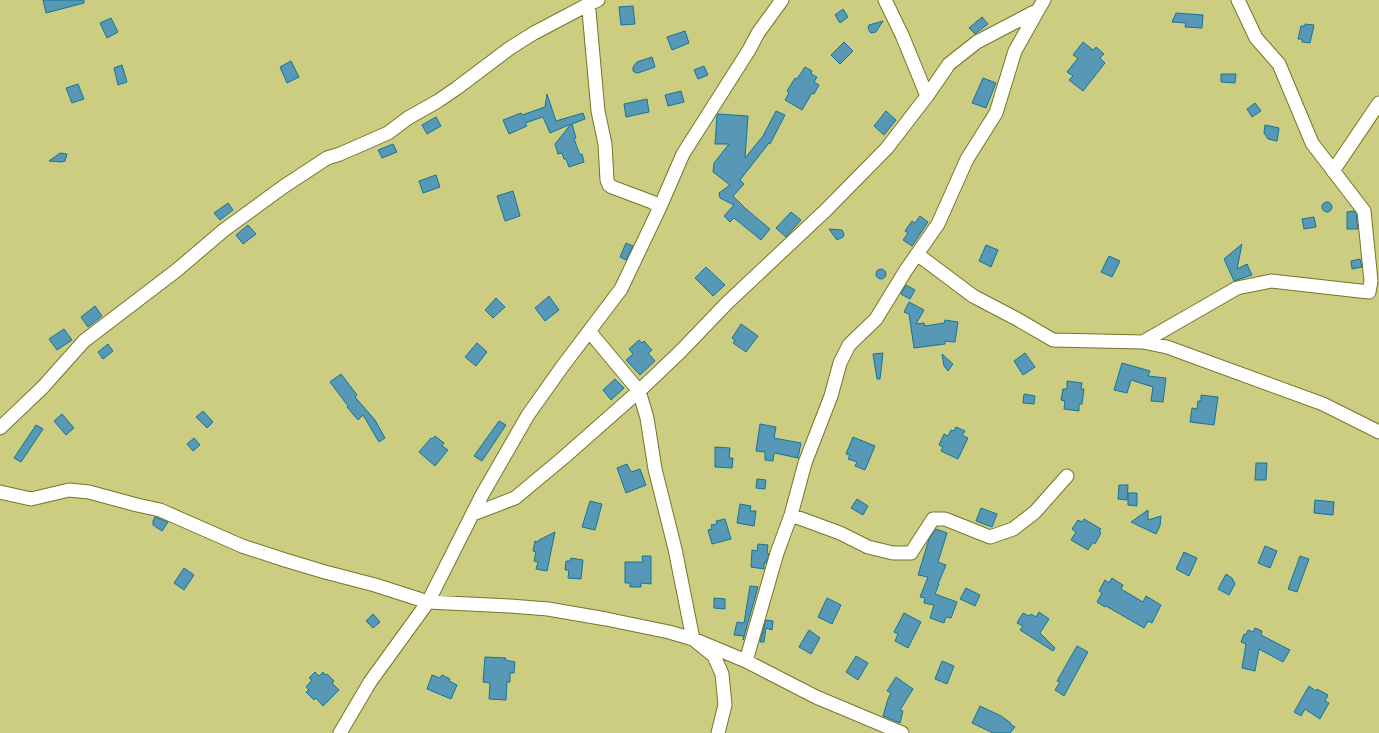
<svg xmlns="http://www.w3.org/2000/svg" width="1379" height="733" font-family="'Golos Text',sans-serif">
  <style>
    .building { fill: #5698b6; stroke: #137598 }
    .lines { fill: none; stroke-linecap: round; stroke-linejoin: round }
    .minor-casing { stroke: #767528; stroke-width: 15 }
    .minor { stroke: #fff; stroke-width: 13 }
  </style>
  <rect width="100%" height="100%" fill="#cccd80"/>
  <!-- building -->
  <path class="building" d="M43,0H84V3L46,13Z
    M633,6L635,24L621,25L619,7Z
    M843,9L848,17L840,23L835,15Z
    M1176,13L1203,15L1202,28L1185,27L1186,23L1172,22Z
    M982,17L988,24L975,34L969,28Z
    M111,18L118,32L107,38L100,23Z
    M883,21L876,32L871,33L870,32L868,28L869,25Z
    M1305,24L1314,25L1310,43L1302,42V39H1298L1301,26H1305Z
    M685,31L689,43L672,50L667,37Z
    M844,42L853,51L840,64L831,55Z
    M1083,42L1093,50L1096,47L1104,54L1100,58L1105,63L1083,91L1069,80L1073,76L1067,72L1078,58L1073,55Z
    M652,57L655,67L638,73H636L633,71V67L637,62Z
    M291,61L299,77L287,83L280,67Z
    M122,65L127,82L118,85L114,68Z
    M704,66L708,75L698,79L694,70Z
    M805,67L812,71L811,74L817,77L814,82L819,85L814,94L812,93L802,110L785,100L789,93L787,91L795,78L797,79Z
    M1221,74H1236L1235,83L1221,82Z
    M983,78L996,83L986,108L972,103Z
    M78,84L84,99L72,103L66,88Z
    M681,91L684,102L668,106L665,95Z
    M547,94L556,121L583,113L585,119L572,124L576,138L574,139L580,155L582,154L584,162L569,167L566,159H564L562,153L558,154L555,144L571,124L550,133L543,117L525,123L527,126L509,134L503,120L521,113L522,115L545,107Z
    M647,99L649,112L626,117L624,104Z
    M1255,103L1261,111L1252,117L1247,109Z
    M776,111L785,115L770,144L769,143L740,180L744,184L733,196L746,209L770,229L761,240L734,218L730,222L724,216L734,205L720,198L719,193L730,185L713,172L714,163L729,144H715L717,115L718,114L748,116L745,158L763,136Z
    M886,111L896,120L884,135L874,126Z
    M436,117L441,126L427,134L422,125Z
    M1265,125L1279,128L1277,141L1268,139L1264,133Z
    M393,144L397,152L382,158L378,150Z
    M60,153L67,154L65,161L62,162L49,161Z
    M436,175L440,187L423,193L419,181Z
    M513,191L520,216L505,221L497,196Z
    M1322 207a5 5 0 1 1 10 0a5 5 0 1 1-10 0Z
    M228,203L233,210L220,220L214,213Z
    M1354,211L1356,214L1358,229H1347V212Z
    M791,212L801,220L786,237L776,228Z
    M920,216L928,222L912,246L903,240L908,233L905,231L912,221L915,223Z
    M1314,217L1316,227L1304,229L1302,219Z
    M248,225L256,234L243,244L236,235Z
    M829,229L842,230L844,234L843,237L837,240Z
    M626,243L633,246L626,260L620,257Z
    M1242,244L1237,269L1247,264L1252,275L1234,281L1224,259Z
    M986,245L998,250L991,267L979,261Z
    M1109,256L1120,261L1112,277L1101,272Z
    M1360,259L1362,267L1352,269L1351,261Z
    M706,267L725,285L713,296L695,278Z
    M876 274a5 5 0 1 1 10 0a5 5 0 1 1-10 0Z
    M906,285L915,290L910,299L901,294Z
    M549,296L559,310L545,321L535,308Z
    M496,298L505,307L493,318L485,310Z
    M909,302L924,310L916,324L924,323L925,326L944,323L945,320L958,322L955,342L945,341V344L914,348L909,314L904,312Z
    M95,306L102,316L88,327L81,317Z
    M741,324L758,336L746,352L733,343L735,340L732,338Z
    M64,329L72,340L57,350L49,339Z
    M639,340L642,343L644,341L652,350L648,353L655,361L640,375L626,360L633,354L629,349Z
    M477,343L487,352L476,366L465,357Z
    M108,344L113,351L103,359L98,352Z
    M883,353L880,379H877L873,354Z
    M1025,353L1035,367L1023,375L1014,361Z
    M942,354L953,364L948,371L944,366Z
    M1122,363L1150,371L1148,376L1166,378L1163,402L1151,401L1153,387L1131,380L1127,393L1114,390Z
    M341,374L357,395L355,397L375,420L385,438L379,442L363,415L358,420L347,407L348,406L330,382Z
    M615,379L624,388L611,400L603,390Z
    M1067,381L1082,383L1081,389H1084L1082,404H1079V411L1064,409L1065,401L1061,400L1063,389H1067Z
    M1024,394L1035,396L1034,404L1023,403Z
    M1201,395L1218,397L1214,425L1190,422L1192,408L1197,409L1198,401H1201Z
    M203,411L213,422L207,428L196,417Z
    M62,414L74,428L66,435L54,421Z
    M499,421L506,425L482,461L474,456Z
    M760,424L776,427L774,438L801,443L798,458L775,453L774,454L773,461L765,460V452L756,451Z
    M36,425L43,429L21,462L14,458Z
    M956,427L965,431L962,435L968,438L958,459L941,451L943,447L939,445L944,434L948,436L951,430L954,431Z
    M435,436L444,443L442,446L448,450L435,466L419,452L431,438L432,439Z
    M853,437L875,446L865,470L855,466L857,462L848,459L850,455L846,454Z
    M194,438L200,445L193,451L187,444Z
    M715,447L730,448L729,458H733L732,468L715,467Z
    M1256,463H1267L1266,480H1255Z
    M627,464L631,472L640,469L646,485L626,493L617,468Z
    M757,479L766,480L765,489L756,488Z
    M1119,485H1128L1127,500L1118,499Z
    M1128,493H1137V506L1128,505Z
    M857,499L868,506L863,515L851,508Z
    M1315,500L1334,502L1333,515L1314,513Z
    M590,501L602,504L595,530L582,527Z
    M740,504L751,506L750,511H756L754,526L737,523Z
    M981,508L997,514L992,527L976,521Z
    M1148,510V520L1161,516L1160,526L1156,534L1131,522Z
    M155,517L168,522L162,531L153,525V521Z
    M725,519L731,539L712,544L708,530L712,529L711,525L717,524L716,521Z
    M1084,519L1101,529L1099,532L1101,533L1095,544L1093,542L1088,550L1071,540L1076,532L1072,529L1078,520L1082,522Z
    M936,529L947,533L938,562L946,565L938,584H939L935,594L957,602L951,618L946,617L944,623L930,618L934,605L924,603L925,598L920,597L928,577L918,575L929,539Z
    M555,532L547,571L536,569L538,562L534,561L536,552L533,551L535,541L539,542V540Z
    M758,544L768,545L767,553L769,554L766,563H764V569L751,567L752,550L757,551Z
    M1265,546L1277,551L1270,568L1258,563Z
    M1184,552L1197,558L1189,576L1176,569Z
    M642,556H651V584L641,583V587H630V583H625V562H643Z
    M1300,556L1309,559L1297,592L1288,589Z
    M571,558L583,560L581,579L568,578L569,570H565L566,561H570Z
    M184,568L194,575L184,590L174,583Z
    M1226,574L1232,578L1235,584L1229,595L1218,589Z
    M1112,578L1123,585L1121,589L1143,602L1146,596L1161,605L1152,623L1148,621L1144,628L1106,606L1105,607L1097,602L1102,593L1099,591L1105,580L1109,583Z
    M750,586L758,587L743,640L744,636L734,635L737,622L744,623Z
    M966,588L980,595L975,606L960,599Z
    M714,598L725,599V609L714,608Z
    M827,598L841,605L832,624L818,617Z
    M1039,612L1049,619L1040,633L1055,648L1053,651L1020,630L1023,626L1017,623L1023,613L1029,616L1031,614L1036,617Z
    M904,613L921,622L908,648L895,641L898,634L894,632Z
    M373,614L380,622L373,628L366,621Z
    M766,620L773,621L772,630L766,628L764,642H760Z
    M1255,628L1262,631L1261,635L1290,650L1283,662L1259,649L1255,671L1242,668L1246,644L1241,642L1244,634L1246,635L1248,630L1253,632Z
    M809,630L820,638L811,654L799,647Z
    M1077,646L1088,652L1064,696L1055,690L1060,682L1057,681Z
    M856,656L868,663L858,680L846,672Z
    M485,657L506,658L505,660L515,662L514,673H510V682H507L506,700L489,699L490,683L483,682Z
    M942,661L954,666L947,684L935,679Z
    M315,672L319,676L323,672L325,675L327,674L334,681L332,683L339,690L323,706L316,698L314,700L306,692L309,690L306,687L312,680L309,678Z
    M432,675L440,678L442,675L450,679L449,681L457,685L451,699L427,689Z
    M896,677L913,689L900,710L903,711L900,723L883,716L888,699L891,693L887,691Z
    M1309,686L1316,691L1317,689L1328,695L1325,701L1329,703L1320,719L1305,709L1301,716L1294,712Z
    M980,706L1001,716L1011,723L1010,724L1015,727L1010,733H993L972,723Z"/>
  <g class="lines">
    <!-- minor casing -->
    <g class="minor-casing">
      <path id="minor" d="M588,0L598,111L605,144L607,180L609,185L612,187L652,202L660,207
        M885,0L902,35L927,96
        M1333,171L1379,103
        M917,254L973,296L1017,319L1053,340L1143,342L1167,347L1323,404L1379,432
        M589,331L639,391L647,418L655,469L675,549L693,639L714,656L722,674L725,705L718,733
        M1143,342L1237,288L1271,281L1369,292L1371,281L1364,211L1312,143L1279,64L1256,38L1238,0
        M0,428L43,387L84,341L177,270L224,230L283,187L327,158L340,154L388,133L408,118L438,101L457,88L510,48L534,33L589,4L598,0
        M0,492L31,499L69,490L89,492L137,505L160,510L242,546L285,560L325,572L375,585L428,602L510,606L548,609L606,619L669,632L693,639L746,661L816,697L902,733
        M473,514L515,498L563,458L639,391L680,352L727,303L826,210L887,148L927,96L949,64L977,42L1038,10L1044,0
        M791,515L840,533L868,547L893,553H911L933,519H945L990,537L1013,529L1035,512L1067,476
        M746,661L777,553L791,515L805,463L831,396L840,363L849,345L876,319L906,270L938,224L967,159L996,113L1015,51L1038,10
        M340,733L370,682L428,602L482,495L528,415L562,367L621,289L660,207L683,154L749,50L758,33L782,0"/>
    </g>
    <!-- minor -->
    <use href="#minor" class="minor"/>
  </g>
</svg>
